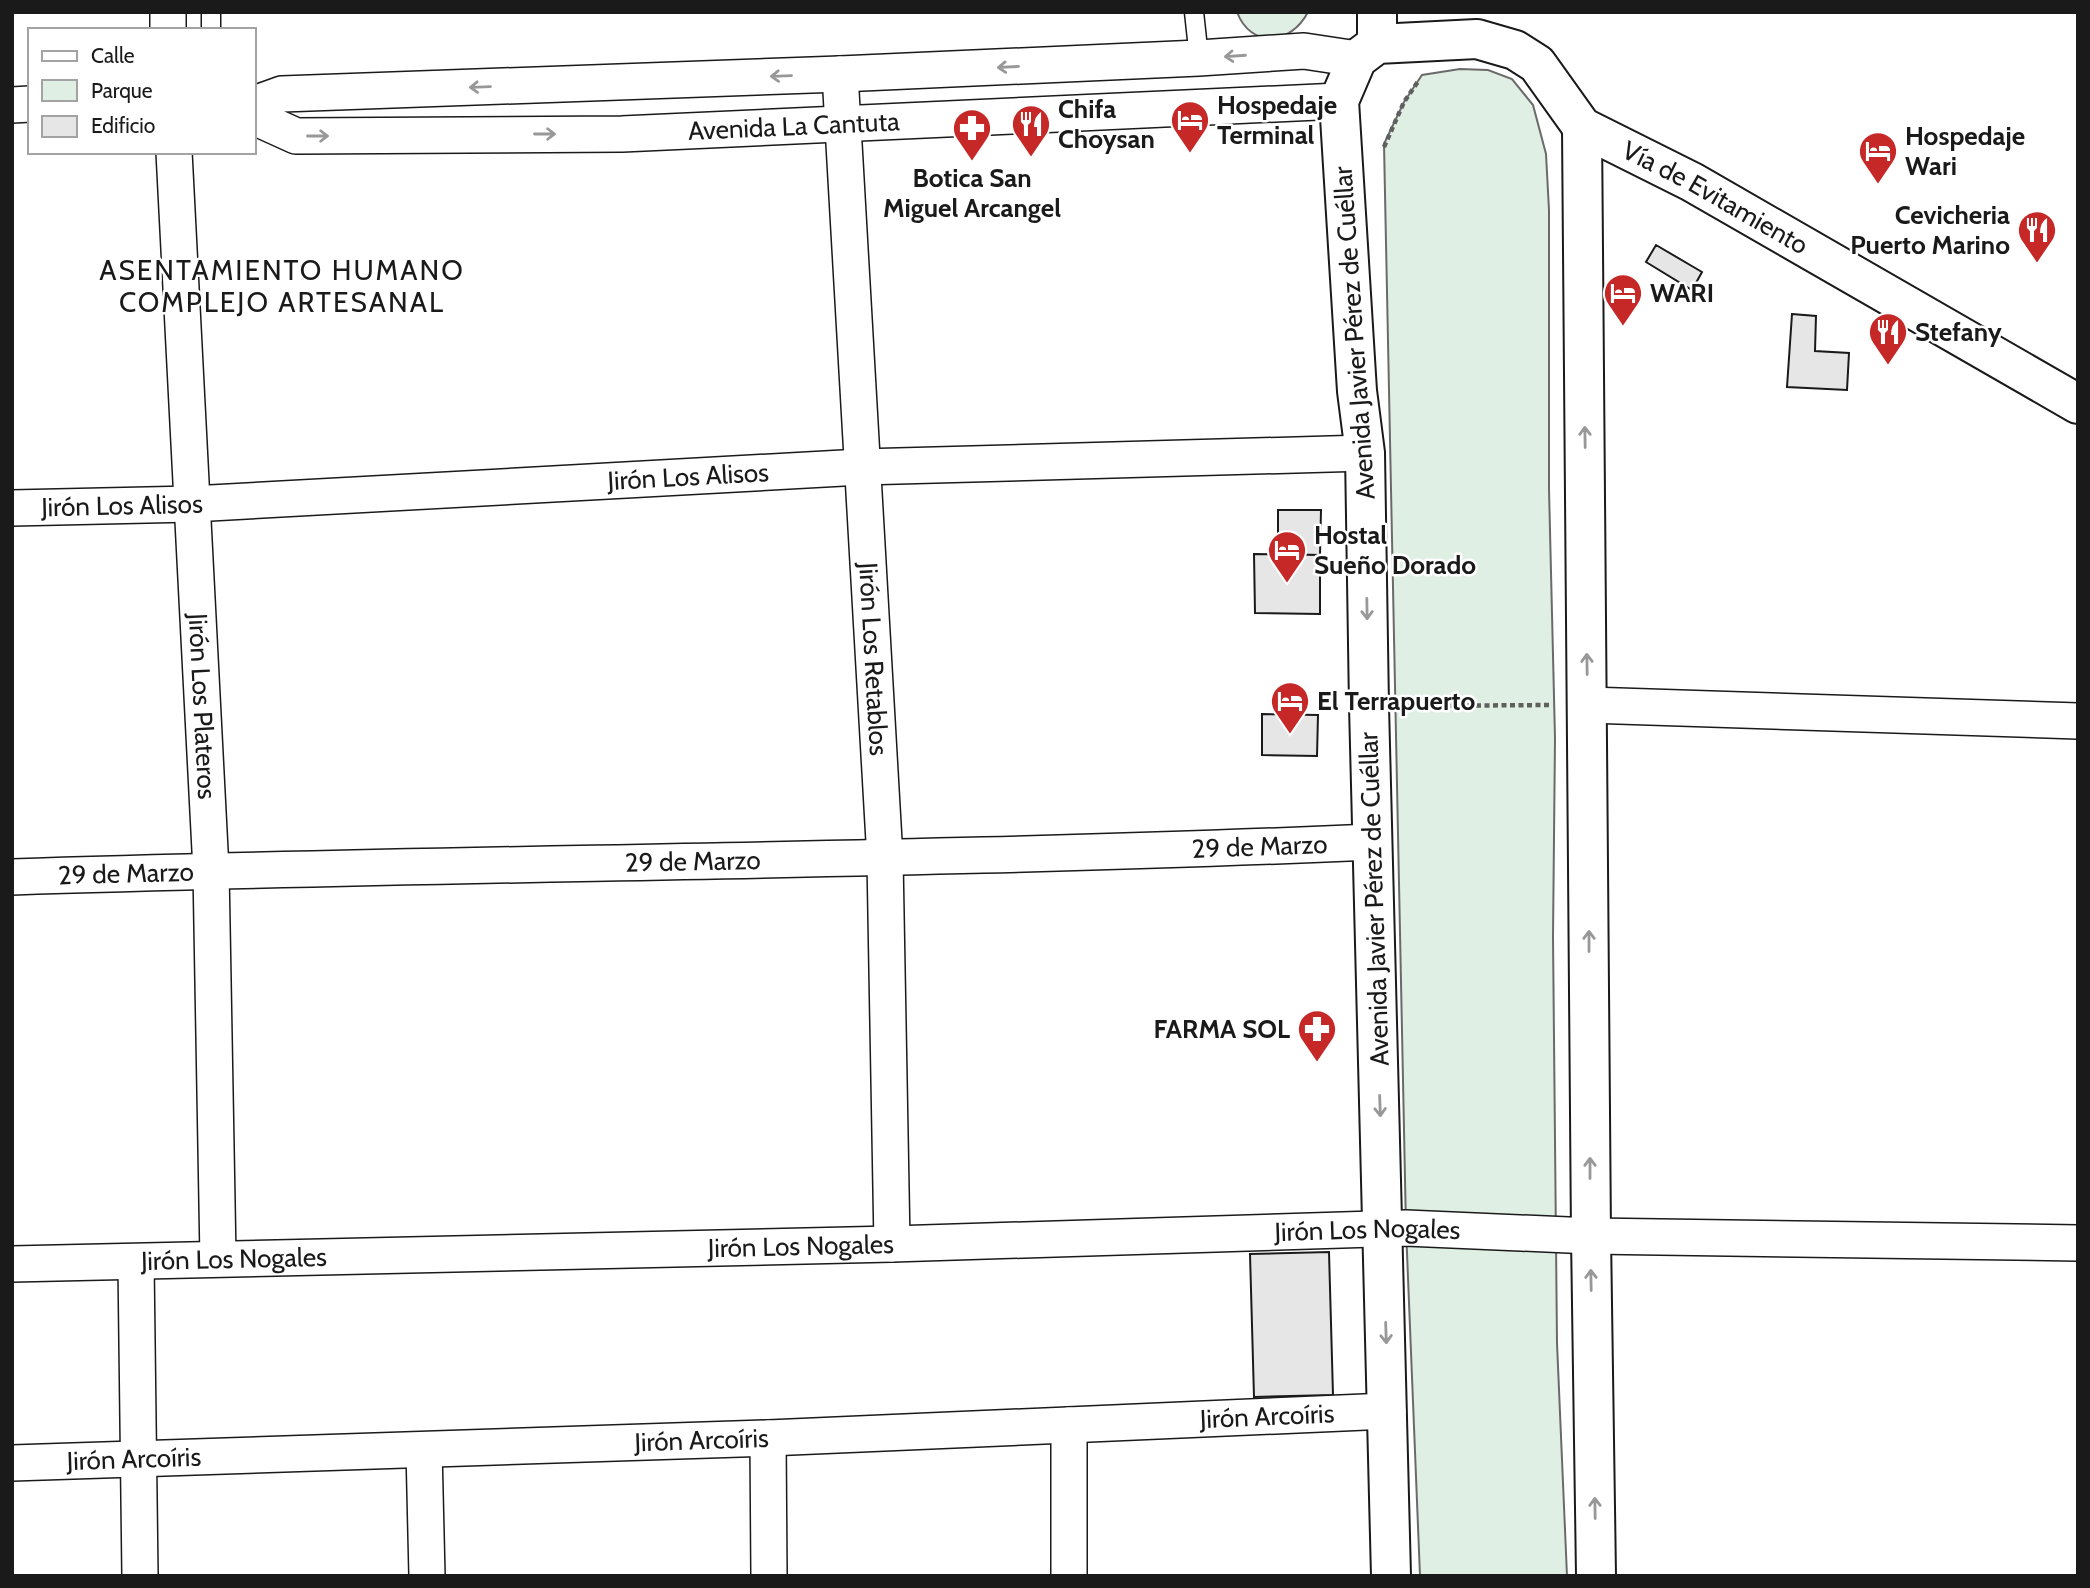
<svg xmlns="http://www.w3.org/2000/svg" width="2090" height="1588" font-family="Cabin,sans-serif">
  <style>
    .green { fill: #e0efe3; stroke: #6a6a6a; stroke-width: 2 }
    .building { fill: #e6e6e6; stroke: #1a1a1a; stroke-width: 2 }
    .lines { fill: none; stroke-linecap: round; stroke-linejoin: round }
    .service-casing { stroke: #1a1a1a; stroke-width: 21 }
    .minor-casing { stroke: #1a1a1a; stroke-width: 38 }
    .tertiary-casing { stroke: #1a1a1a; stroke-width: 42 }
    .trunk-casing { stroke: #1a1a1a; stroke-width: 42 }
    .path { stroke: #5f5f5f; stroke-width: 4.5; stroke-dasharray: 5 3.5; stroke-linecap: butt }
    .service { stroke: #fff; stroke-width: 18 }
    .minor { stroke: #fff; stroke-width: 35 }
    .tertiary { stroke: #fff; stroke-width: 38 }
    .trunk { stroke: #fff; stroke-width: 38 }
    .oneway { stroke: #989898 }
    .labels { text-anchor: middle; stroke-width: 5; stroke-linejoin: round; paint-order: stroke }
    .poi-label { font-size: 26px; font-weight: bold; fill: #1a1a1a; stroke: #fff; text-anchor: start }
    .street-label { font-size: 26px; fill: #1a1a1a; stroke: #fff }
    .neighbourhood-label { font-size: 28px; letter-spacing: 2px; fill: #1a1a1a; stroke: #fff }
  </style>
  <rect width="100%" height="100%" fill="#fff"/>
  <!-- green -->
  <path class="green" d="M1237,12H1308C1291,45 1251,49 1237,12Z
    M1460,69L1488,70L1512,79L1533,105L1546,154L1549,210V489L1555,738L1553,937L1557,1343L1567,1576H1420L1406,1228L1384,144L1404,102L1422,75Z"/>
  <!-- building -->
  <path class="building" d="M1656,245L1702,272L1692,290L1646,262Z
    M1792,314L1816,316L1815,351L1849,353L1847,390L1787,387Z
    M1278,510H1321L1320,555L1278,554Z
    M1254,554L1320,555V614L1255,613Z
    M1262,714L1318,715L1317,756L1262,755Z
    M1329,1252L1333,1395L1254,1397L1250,1254Z"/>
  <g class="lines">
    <!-- service casing -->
    <g class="service-casing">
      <path id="service" d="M1194,12L1199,58
        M211,30V12"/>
    </g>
    <!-- minor casing -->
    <g class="minor-casing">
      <g id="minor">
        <path d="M168,12V30"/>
        <path id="s1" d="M840,74L885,859L892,1244"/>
        <path d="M254,104L282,94L840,74L1199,58L1304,51L1357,59"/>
        <path d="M12,105L30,104"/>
        <path id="s2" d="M254,117L296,136L622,134L1339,101"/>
        <path id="s3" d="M174,152L211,870L218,1258"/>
        <path id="s4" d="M12,508L192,504L861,467L1365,453"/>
        <path d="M1588,705L2078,721"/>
        <path id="s5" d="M12,877C466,862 919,862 1372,842"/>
        <path d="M136,1263L140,1576"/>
        <path id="s6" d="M12,1264L892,1244L1406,1228L1591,1236L2078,1243"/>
        <path d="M1069,1425V1576"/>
        <path d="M768,1438L769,1576"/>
        <path d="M424,1450L427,1576"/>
        <path id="s7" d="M12,1463L768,1438L1388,1411"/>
      </g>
    </g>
    <!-- tertiary casing -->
    <g class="tertiary-casing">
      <path id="tertiary" d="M1377,44V12"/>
    </g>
    <!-- trunk casing -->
    <g class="trunk-casing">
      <g id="trunk">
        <path d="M1582,127L1591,1236L1596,1576"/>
        <path id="s8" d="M1391,1576L1369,706L1365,453L1357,391L1339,101L1357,59L1377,44L1477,39L1515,50L1537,64L1582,127L1692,182L2078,404"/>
      </g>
    </g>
    <!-- path -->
    <path class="path" d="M1384,147L1404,102L1419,80
      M1408,706L1550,705"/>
    <!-- service -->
    <use href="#service" class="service"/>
    <!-- minor -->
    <use href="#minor" class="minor"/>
    <!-- tertiary -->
    <use href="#tertiary" class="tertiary"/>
    <!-- trunk -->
    <use href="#trunk" class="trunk"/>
  </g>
  <!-- one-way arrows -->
  <defs><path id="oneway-shaft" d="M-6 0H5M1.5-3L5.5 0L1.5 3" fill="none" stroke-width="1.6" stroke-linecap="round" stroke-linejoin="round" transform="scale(1.75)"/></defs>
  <g class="oneway">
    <use href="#oneway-shaft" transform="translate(1235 56) rotate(176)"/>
    <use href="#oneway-shaft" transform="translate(1008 67) rotate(177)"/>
    <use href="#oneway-shaft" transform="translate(781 76) rotate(178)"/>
    <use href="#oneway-shaft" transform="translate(480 87) rotate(178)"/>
    <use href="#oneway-shaft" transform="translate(545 134)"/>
    <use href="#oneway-shaft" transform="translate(318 136)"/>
    <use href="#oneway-shaft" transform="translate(1585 437) rotate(-91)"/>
    <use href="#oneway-shaft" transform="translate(1367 609) rotate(89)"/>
    <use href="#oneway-shaft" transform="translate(1587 664) rotate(-91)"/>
    <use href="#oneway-shaft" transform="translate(1589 941) rotate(-90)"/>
    <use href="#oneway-shaft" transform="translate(1380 1106) rotate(88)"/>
    <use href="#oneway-shaft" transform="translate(1590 1168) rotate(-90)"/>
    <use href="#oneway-shaft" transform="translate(1591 1280) rotate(-91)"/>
    <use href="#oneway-shaft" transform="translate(1386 1333) rotate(88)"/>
    <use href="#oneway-shaft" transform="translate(1595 1508) rotate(-91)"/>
  </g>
  <!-- icons -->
  <defs>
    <g id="hotel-pin" transform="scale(2.0125)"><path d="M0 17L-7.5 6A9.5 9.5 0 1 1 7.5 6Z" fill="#c62828" stroke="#fff"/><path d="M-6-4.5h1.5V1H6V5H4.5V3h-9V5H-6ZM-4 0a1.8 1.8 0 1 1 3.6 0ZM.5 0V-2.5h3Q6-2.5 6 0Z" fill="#fff"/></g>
    <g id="restaurant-pin" transform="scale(2.0125)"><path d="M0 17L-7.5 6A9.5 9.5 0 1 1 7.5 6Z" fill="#c62828" stroke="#fff"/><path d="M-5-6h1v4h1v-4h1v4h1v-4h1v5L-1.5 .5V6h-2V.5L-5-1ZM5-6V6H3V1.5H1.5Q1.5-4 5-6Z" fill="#fff"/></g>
    <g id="pharmacy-pin" transform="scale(2.0125)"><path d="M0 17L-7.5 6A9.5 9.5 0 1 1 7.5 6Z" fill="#c62828" stroke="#fff"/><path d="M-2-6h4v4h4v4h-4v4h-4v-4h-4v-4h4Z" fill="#fff"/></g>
  </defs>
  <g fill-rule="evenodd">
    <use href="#hotel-pin" x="1190" y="120"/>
    <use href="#restaurant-pin" x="1031" y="124"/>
    <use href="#pharmacy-pin" x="972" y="128"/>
    <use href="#hotel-pin" x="1878" y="151"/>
    <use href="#restaurant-pin" x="2037" y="230"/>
    <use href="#hotel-pin" x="1623" y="293"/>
    <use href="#restaurant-pin" x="1888" y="332"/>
    <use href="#hotel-pin" x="1287" y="550"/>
    <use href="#hotel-pin" x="1290" y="701"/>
    <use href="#pharmacy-pin" x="1317" y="1029"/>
  </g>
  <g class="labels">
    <!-- poi labels -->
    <g class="poi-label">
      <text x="1217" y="114">Hospedaje<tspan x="1217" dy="30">Terminal</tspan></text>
      <text x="1058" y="118">Chifa<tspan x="1058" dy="30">Choysan</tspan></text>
      <text x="1905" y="145">Hospedaje<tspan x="1905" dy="30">Wari</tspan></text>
      <text x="972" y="187" text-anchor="middle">Botica San<tspan x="972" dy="30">Miguel Arcangel</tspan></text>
      <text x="2010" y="224" text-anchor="end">Cevicheria<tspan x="2010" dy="30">Puerto Marino</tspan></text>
      <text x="1650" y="302">WARI</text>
      <text x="1915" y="341">Stefany</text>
      <text x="1314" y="544">Hostal<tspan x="1314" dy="30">Sueño Dorado</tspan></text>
      <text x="1317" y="710">El Terrapuerto</text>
      <text x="1290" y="1038" text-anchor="end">FARMA SOL</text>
    </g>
    <!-- street labels -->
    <g class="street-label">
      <text dy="9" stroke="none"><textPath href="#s2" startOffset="544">Avenida La Cantuta</textPath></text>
      <text dy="9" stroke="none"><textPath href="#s8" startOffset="1941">Vía de Evitamiento</textPath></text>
      <text transform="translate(1354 333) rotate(-94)" y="9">Avenida Javier Pérez de Cuéllar</text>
      <text dy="9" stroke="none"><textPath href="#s4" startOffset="677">Jirón Los Alisos</textPath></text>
      <text dy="9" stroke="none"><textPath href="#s4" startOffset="110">Jirón Los Alisos</textPath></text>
      <text dy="9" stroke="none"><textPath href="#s1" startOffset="586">Jirón Los Retablos</textPath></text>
      <text dy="9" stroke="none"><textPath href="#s3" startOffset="555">Jirón Los Plateros</textPath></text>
      <text dy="9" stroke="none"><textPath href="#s5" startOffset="1248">29 de Marzo</textPath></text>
      <text dy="9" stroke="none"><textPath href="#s5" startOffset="681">29 de Marzo</textPath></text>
      <text dy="9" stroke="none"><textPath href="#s5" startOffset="114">29 de Marzo</textPath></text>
      <text transform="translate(1374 899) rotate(-92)" y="9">Avenida Javier Pérez de Cuéllar</text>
      <text dy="9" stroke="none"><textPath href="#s6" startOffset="1356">Jirón Los Nogales</textPath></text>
      <text dy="9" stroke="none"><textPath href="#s6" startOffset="789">Jirón Los Nogales</textPath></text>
      <text dy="9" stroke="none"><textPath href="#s6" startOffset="222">Jirón Los Nogales</textPath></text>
      <text dy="9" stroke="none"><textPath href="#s7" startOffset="1256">Jirón Arcoíris</textPath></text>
      <text dy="9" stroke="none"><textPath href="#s7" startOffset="690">Jirón Arcoíris</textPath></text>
      <text dy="9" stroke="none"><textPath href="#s7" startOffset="122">Jirón Arcoíris</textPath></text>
    </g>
    <!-- neighbourhood labels -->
    <g class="neighbourhood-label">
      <text x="282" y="280">ASENTAMIENTO HUMANO<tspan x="282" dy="32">COMPLEJO ARTESANAL</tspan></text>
    </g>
  </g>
  <!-- border -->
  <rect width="2090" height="1588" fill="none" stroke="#1a1a1a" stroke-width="28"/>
  <!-- legend -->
  <rect x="28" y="28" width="228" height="126" fill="#ffffff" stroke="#a3a3a3" stroke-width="2"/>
  <rect x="42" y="51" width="35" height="10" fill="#ffffff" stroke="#a3a3a3" stroke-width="2"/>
  <text x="91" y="63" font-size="21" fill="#1a1a1a">Calle</text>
  <rect x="42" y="80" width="35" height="21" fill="#e0efe3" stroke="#a3a3a3" stroke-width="2"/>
  <text x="91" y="98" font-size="21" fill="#1a1a1a">Parque</text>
  <rect x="42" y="116" width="35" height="21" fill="#e6e6e6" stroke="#a3a3a3" stroke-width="2"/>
  <text x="91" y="133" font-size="21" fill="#1a1a1a">Edificio</text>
</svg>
